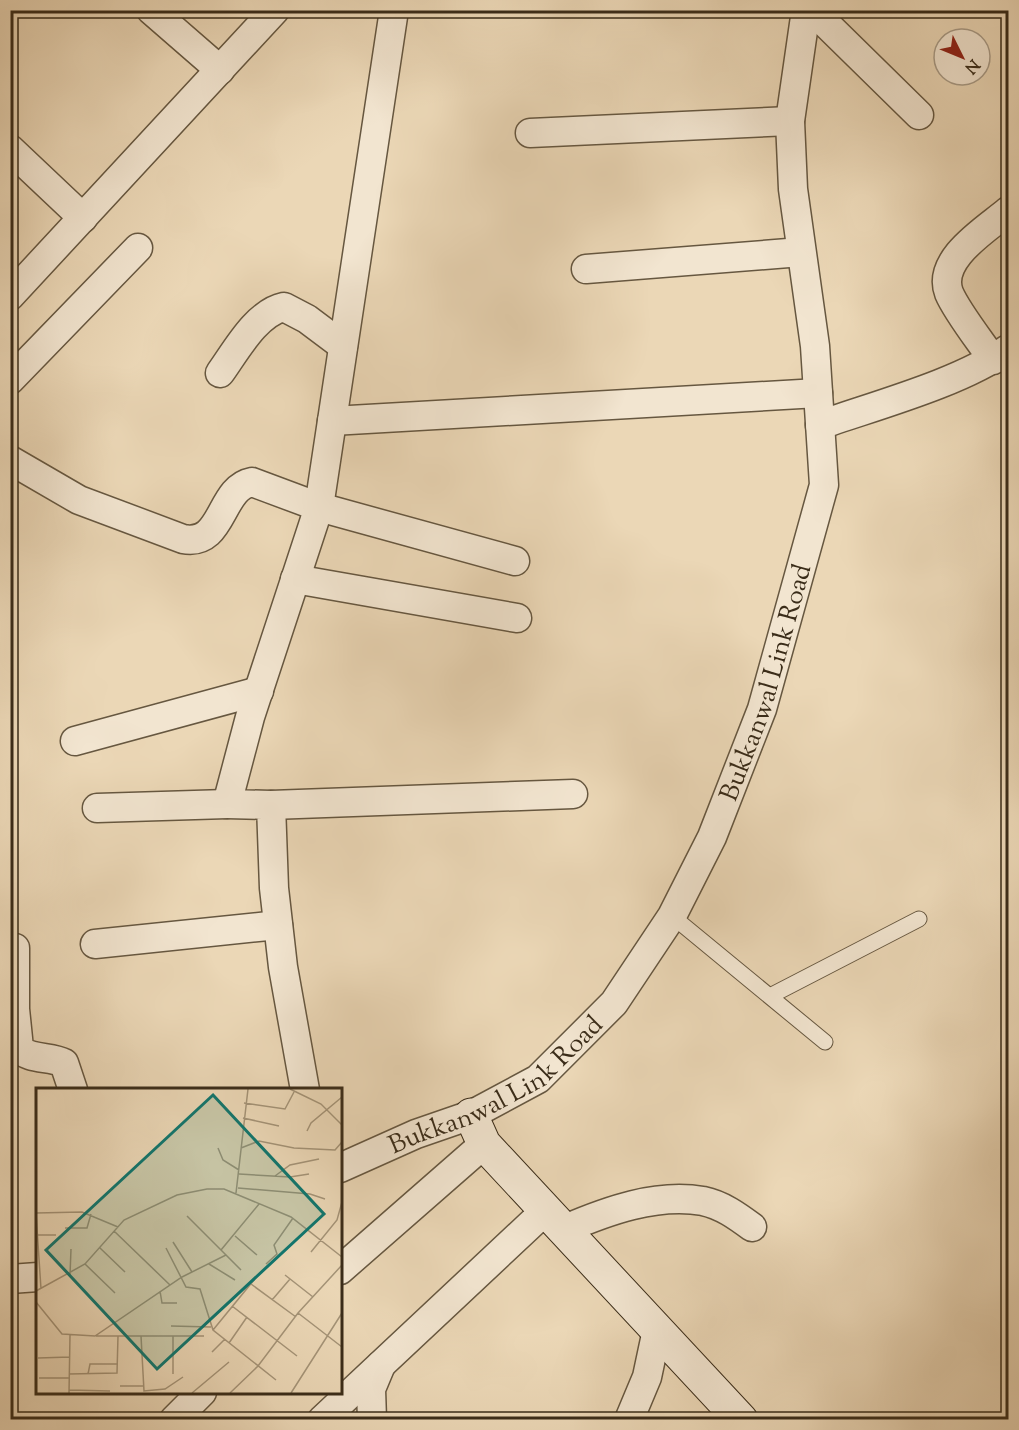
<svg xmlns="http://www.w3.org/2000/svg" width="1019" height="1430" font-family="'Sorts Mill Goudy',serif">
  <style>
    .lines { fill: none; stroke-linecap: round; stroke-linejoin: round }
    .lane-casing { stroke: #665740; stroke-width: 17 }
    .street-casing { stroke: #665740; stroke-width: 31 }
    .secondary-casing { stroke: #3a2c19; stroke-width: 35 }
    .lane { stroke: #f2e5d0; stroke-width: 15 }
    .street { stroke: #f2e5d0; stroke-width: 28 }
    .secondary { stroke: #f2e5d0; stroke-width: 33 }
    .labels { text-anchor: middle; stroke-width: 6; stroke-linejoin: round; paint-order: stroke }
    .street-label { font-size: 26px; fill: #3a2c19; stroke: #f2e5d0 }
    .inset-road { fill: none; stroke: #a49377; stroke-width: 1.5 }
    .view { fill: #0f766e; fill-opacity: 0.15; stroke: #0f766e; stroke-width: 3 }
    .inset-edge { fill: none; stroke: #3a2c19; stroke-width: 3 }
  </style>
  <rect width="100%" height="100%" fill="#ebd7b6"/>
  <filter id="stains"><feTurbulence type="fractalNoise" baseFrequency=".00333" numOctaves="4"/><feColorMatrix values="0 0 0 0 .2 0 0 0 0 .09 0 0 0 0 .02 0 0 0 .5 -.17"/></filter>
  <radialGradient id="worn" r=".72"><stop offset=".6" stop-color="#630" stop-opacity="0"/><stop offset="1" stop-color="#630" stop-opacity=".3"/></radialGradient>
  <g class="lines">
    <!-- lane casing -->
    <g class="lane-casing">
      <path id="lane" d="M672,916L825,1042
        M770,996L919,919"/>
    </g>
    <!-- street casing -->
    <g class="street-casing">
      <g id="street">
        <path d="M151,10L220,70"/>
        <path d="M812,10L919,115"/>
        <path d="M530,133L790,121"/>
        <path d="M10,149L83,218"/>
        <path d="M586,269L801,252"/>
        <path d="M10,296L275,10"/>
        <path d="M993,360C981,342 957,312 949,293C936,259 987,229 1008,211"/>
        <path d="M220,373C236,351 256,313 284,307L307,319L343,346"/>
        <path d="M10,380L138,248"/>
        <path d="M332,421L818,393"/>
        <path d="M820,425C877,405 960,383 1008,349"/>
        <path d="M10,460L79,500L183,539C224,547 219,488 252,482L319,507L515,561"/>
        <path d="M295,579L517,618"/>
        <path d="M75,741L259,691"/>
        <path d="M271,805L573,794"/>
        <path d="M97,808L227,804"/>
        <path d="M95,944L278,925"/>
        <path d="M15,948V1009L19,1048C28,1060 51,1056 64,1063L73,1090"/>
        <path d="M305,1090L283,967L274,888L271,805L227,804L250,717L319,507L394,10"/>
        <path id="s1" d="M340,1168L416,1134L471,1115L538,1079L614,1003L672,916L712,837L762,709L824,485L815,346L793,189L790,121L806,10"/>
        <path d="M565,1229C607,1211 656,1193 703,1201C722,1205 737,1216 752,1227"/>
        <path d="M340,1270L484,1144"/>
        <path d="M10,1279L38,1277"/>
        <path d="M174,1420L202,1392"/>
        <path d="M322,1420L546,1210"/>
        <path d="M372,1420L371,1389L381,1365"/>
        <path d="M629,1420L647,1377L657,1330"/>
      </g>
    </g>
    <!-- secondary casing -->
    <g class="secondary-casing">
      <path id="secondary" d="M471,1115L484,1144L741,1420"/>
    </g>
    <!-- lane -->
    <use href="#lane" class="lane"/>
    <!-- street -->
    <use href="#street" class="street"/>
    <!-- secondary -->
    <use href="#secondary" class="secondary"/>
  </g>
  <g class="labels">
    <!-- street labels -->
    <g class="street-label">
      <text dy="9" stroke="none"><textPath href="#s1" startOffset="682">Bukkanwal Link Road</textPath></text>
      <text dy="9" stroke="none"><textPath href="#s1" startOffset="178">Bukkanwal Link Road</textPath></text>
    </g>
  </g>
  <!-- overview -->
  <g transform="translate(36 1088)">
    <rect width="306" height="306" fill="#ebd7b6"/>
    <path class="inset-road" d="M254,1L285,16L306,37M208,15L249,21L258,4M207,30L243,38M271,43L275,35L306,9M182,60L187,72L203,82M205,60L223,53L258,60L299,62L306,54M203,86L254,89L273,86M239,88L254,77L283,71M202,100L274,106L289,111M200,105L212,1M0,125L46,124L82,139M0,125L5,201M151,128L185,162M29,140H51L55,126M78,143L134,197M1,147H20M199,148L221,167M137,154L156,184M64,160L89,184M130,160L150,199L164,201L177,242L240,292M275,164L301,132L306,114M190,167L205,182M49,176L79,205M173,176L199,192M230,176L241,166L238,157L257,130M34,187L35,161M249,187L277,209M215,196L260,229M0,203L49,176L88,132L141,107L171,101H188L255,129L306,169M124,203L126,215H141M236,212L254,191M0,214L26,246L59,248L146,189L190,167L185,162L223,116M196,218L261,268M262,225L306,259M135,238L175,239M177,242L222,187M60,248H168M105,248L108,303L129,301L147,289M193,255L211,229M176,264L189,251M2,270L34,269M33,286L81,285L82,248M52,286L54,276H82M137,286V248M3,290H33M84,298H107M33,302L74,303M33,305L34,247M156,305L193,274M194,305L222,278L262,225L306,177M255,305L306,225"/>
    <path class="view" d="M177,7L288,126L121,281L10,162Z"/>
    <rect width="306" height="306" class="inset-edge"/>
  </g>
  <!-- margin -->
  <rect width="1019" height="1430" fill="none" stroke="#ebd7b6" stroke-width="36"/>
  <rect x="12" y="12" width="995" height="1406" fill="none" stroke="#3a2c19" stroke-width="3"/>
  <rect x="18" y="18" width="983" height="1394" fill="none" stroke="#3a2c19" stroke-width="1.5"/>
  <!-- north arrow -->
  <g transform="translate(962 57) rotate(133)"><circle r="28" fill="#f2e5d0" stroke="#a89b87" stroke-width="1.5"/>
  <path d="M0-4.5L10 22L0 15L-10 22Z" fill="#8f2418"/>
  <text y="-9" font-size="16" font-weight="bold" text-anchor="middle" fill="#3a2c19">N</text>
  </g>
  <rect width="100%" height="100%" filter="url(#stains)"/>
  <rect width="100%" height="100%" fill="url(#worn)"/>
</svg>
